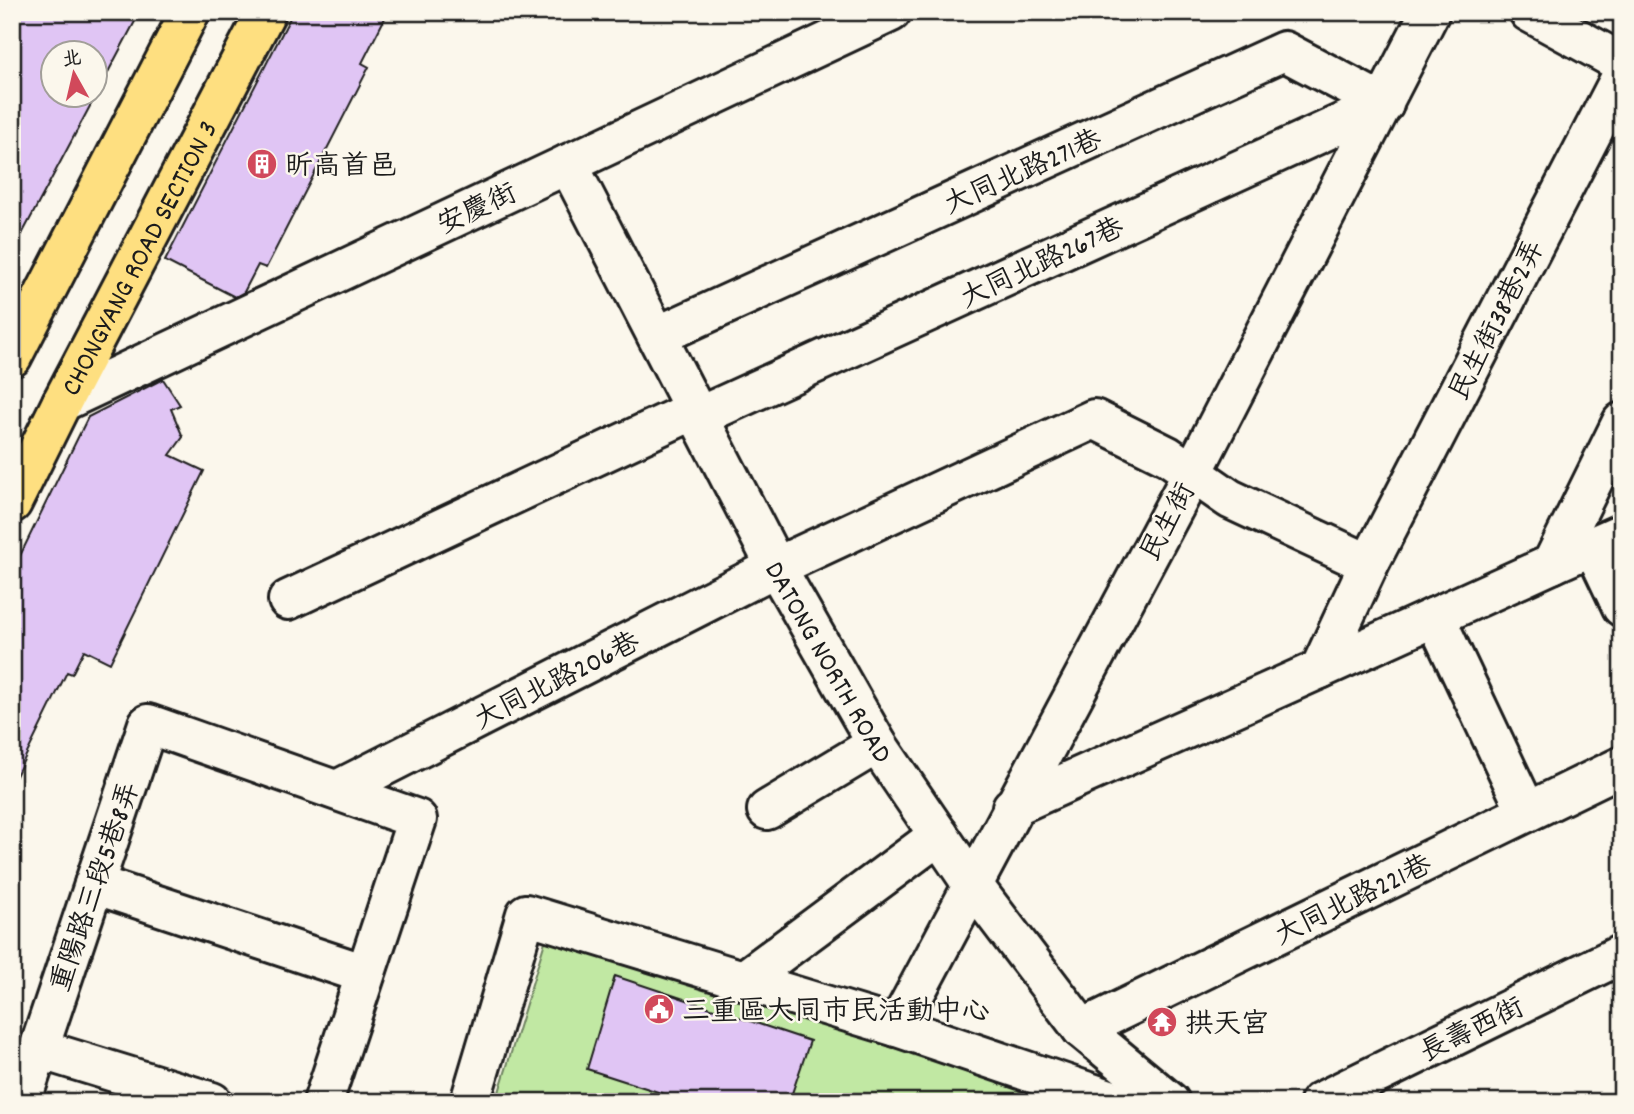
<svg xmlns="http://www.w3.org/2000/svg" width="1634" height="1114" font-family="Dekko,'LXGW WenKai TC',sans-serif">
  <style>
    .green { fill: #c1e8a3; stroke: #6e8260; stroke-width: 2 }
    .building { fill: #e0c5f4; stroke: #1c1c1c; stroke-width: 2; fill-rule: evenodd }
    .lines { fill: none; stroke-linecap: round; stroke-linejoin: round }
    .minor-casing { stroke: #1c1c1c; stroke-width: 44 }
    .major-casing { stroke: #1c1c1c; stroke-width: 44 }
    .minor { stroke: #fbf7ec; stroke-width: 38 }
    .major { stroke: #fedf80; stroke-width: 38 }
    .labels { text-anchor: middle; stroke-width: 5; stroke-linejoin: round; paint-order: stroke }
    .poi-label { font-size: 28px; fill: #1c1c1c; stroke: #fbf7ec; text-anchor: start }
    .street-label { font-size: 28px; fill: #1c1c1c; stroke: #fbf7ec }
  </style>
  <rect width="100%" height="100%" fill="#fbf7ec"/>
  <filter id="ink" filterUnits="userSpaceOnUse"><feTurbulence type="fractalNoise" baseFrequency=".0143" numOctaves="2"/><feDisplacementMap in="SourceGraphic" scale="14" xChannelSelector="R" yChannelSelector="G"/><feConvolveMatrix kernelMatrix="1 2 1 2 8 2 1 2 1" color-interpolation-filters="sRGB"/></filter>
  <g filter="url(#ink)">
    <!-- green -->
    <path class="green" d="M547,935L1070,1102H496Z"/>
    <!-- building -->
    <path class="building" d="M12,12H140L12,253ZM52,52H94V94H52Z
      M293,12H388L362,63L369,67L266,268L258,265L244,292L235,297L165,261Z
      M163,379L180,405L171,409L183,437L170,455L204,471L110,663L84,650L72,674L67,672L12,784V572L88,417Z
      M615,976L810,1041L789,1102H689L587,1069Z"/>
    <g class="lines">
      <!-- minor casing -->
      <g class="minor-casing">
        <g id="minor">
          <path d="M1529,12L1622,63"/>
          <path id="s1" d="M568,164L776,567L877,744L972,884L1082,1029L1170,1102"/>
          <path d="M657,336L1284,51L1384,104"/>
          <path d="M62,402L891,12"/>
          <path d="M1593,546L1622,607"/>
          <path d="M1552,564L1622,533"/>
          <path d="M288,600L679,417L713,410L1384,104"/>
          <path d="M1435,617L1527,812"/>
          <path d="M1320,669L1552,564L1622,422"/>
          <path d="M337,790L776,567L1094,419L1168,456L1230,499L1369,564"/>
          <path d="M1012,807L1320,669L1369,564L1622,75"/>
          <path d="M767,810L877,744"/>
          <path d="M94,884L365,974"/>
          <path d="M744,980L939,835"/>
          <path d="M897,1027L1192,474L1430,12"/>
          <path d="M1082,1029L1622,766"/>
          <path d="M39,1049L212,1102"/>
          <path d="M21,1102L148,724L417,819L323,1102"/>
          <path d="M470,1102L526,914L897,1027L1118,1102"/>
          <path d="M1320,1102L1622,954"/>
        </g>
      </g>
      <!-- major casing -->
      <g class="major-casing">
        <g id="major">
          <path d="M12,357L190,12"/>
          <path id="s2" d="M12,503L62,402L266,12"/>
        </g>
      </g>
      <!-- minor -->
      <use href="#minor" class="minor"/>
      <!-- major -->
      <use href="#major" class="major"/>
    </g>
  </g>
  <!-- icons -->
  <defs>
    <g id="building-disc" transform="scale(1.575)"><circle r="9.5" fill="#d1495b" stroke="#fbf7ec"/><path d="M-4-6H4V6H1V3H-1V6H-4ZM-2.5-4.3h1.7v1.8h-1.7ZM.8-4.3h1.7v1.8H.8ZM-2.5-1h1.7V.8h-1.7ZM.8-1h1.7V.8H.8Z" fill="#fff"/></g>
    <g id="civic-disc" transform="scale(1.575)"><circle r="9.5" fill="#d1495b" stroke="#fbf7ec"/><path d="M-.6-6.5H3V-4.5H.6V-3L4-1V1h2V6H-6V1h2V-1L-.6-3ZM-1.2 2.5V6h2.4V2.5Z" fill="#fff"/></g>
    <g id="temple-disc" transform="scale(1.575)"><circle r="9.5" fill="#d1495b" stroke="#fbf7ec"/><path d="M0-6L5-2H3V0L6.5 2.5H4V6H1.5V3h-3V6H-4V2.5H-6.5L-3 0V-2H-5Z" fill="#fff"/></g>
  </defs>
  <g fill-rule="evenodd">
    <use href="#building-disc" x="262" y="164"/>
    <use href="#civic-disc" x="659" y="1009"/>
    <use href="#temple-disc" x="1162" y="1022"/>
  </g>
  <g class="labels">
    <!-- poi labels -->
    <g class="poi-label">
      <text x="285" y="174">昕高首邑</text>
      <text x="682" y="1019">三重區大同市民活動中心</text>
      <text x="1185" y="1032">拱天宮</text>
    </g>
    <!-- street labels -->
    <g class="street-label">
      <text transform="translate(1022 170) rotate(-24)" y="10">大同北路271巷</text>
      <text transform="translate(476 207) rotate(-25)" y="10">安慶街</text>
      <text dy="10" stroke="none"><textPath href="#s2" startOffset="276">CHONGYANG ROAD SECTION 3</textPath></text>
      <text transform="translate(1041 261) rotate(-25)" y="10">大同北路267巷</text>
      <text transform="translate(1495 319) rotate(-63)" y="10">民生街38巷2弄</text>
      <text transform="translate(1166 521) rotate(-62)" y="10">民生街</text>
      <text dy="10" stroke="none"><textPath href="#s1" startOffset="562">DATONG NORTH ROAD</textPath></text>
      <text transform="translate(556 679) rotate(-27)" y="10">大同北路206巷</text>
      <text transform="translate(93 886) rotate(-71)" y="10">重陽路三段5巷8弄</text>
      <text transform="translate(1352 898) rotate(-26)" y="10">大同北路221巷</text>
      <text transform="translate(1471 1028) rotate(-26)" y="10">長壽西街</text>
    </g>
  </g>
  <!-- margin -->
  <rect width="1634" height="1114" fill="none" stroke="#fbf7ec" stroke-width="42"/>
  <rect x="21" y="21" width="1592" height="1072" fill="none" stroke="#1c1c1c" stroke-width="2.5" filter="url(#ink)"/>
  <!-- north arrow -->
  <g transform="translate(74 74) rotate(352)"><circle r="33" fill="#fbf7ec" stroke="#a29f99" stroke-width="2"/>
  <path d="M0-5L12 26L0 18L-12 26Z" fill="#d1495b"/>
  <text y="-10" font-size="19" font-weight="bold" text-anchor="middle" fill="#1c1c1c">北</text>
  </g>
</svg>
